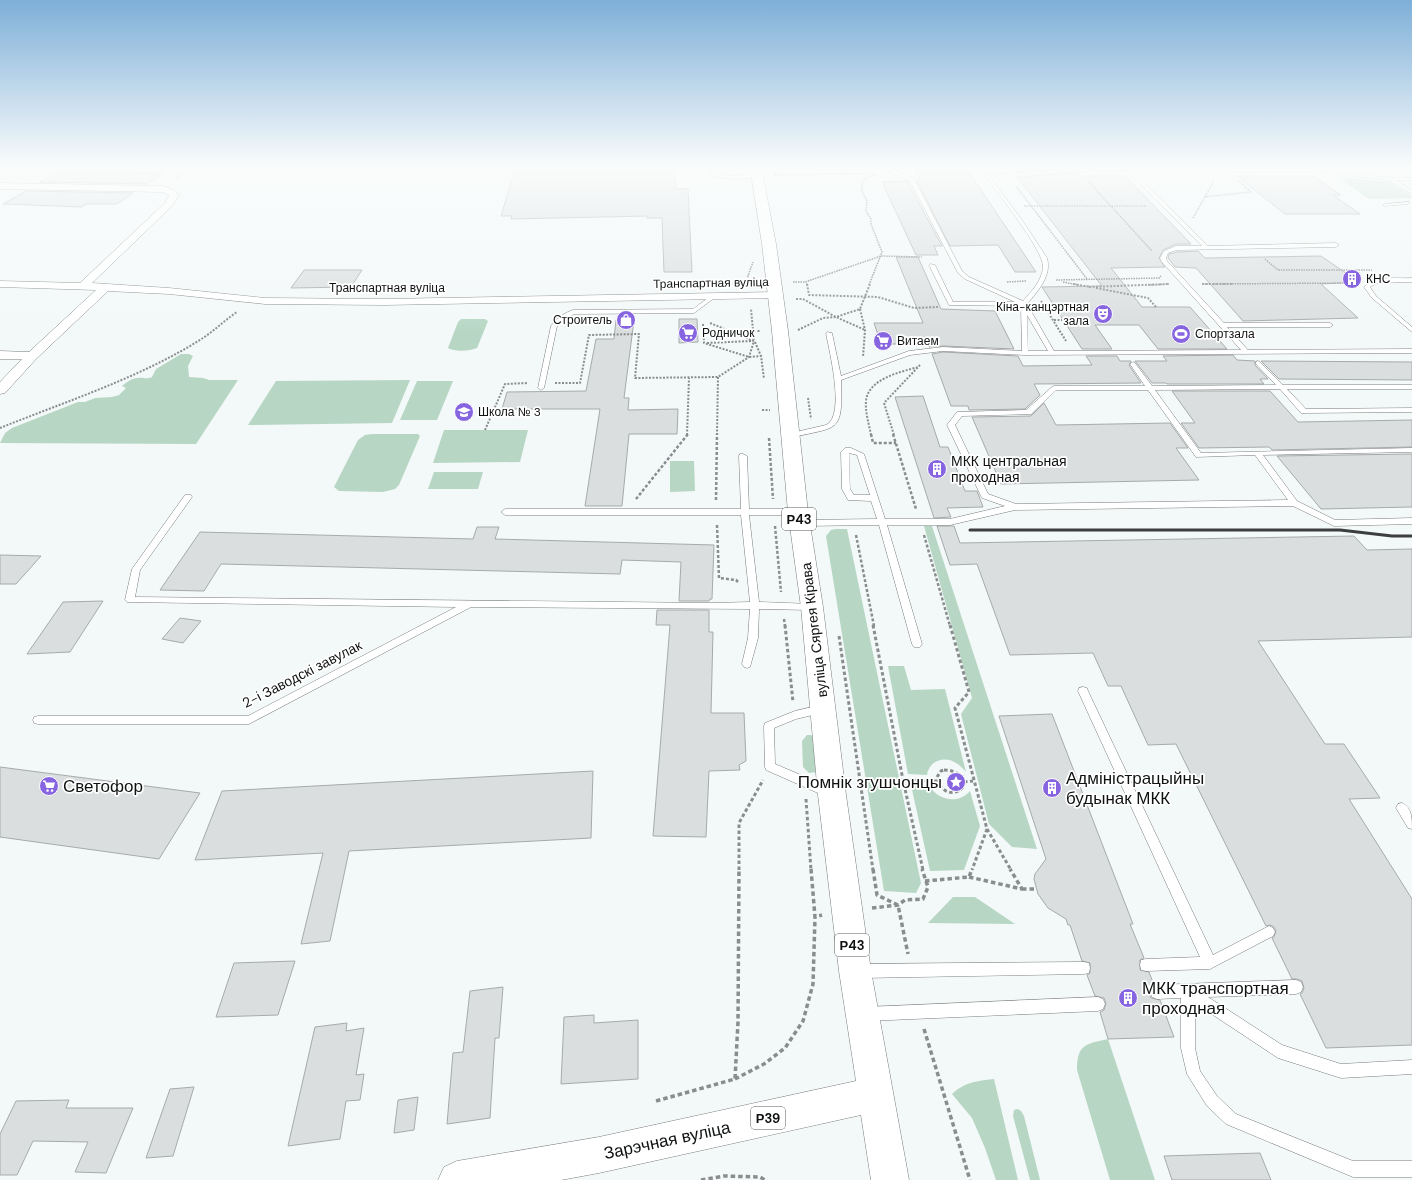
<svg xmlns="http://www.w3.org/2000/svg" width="1412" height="1180" font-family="'DM Sans',sans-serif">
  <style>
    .green { fill: #b7d7c4 }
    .building { fill: #dadedf; stroke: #a7aaab }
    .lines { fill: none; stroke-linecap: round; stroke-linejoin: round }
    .service-casing { stroke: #797d7d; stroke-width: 1 }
    .minor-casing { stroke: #797d7d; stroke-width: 1 }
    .primary-casing { stroke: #797d7d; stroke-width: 1 }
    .path-far4 { stroke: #898d8d; stroke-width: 1.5; stroke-dasharray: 1.5 1; stroke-linecap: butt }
    .path-far3 { stroke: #898d8d; stroke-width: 2; stroke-dasharray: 2 1.5; stroke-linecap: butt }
    .path-far2 { stroke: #898d8d; stroke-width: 2.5; stroke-dasharray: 3 2; stroke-linecap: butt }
    .path-far1 { stroke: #898d8d; stroke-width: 3; stroke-dasharray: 3.5 2.5; stroke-linecap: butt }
    .path { stroke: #898d8d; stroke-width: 3.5; stroke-dasharray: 4.5 3; stroke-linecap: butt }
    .service { fill: #fff; fill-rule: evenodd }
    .minor { fill: #fff; fill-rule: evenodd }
    .primary { fill: #fff; fill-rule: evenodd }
    .rail { stroke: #3d3f3f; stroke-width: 3 }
    .labels { text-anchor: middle; stroke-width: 3.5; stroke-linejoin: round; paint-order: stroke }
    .far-poi-label { font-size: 12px; fill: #101212; stroke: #fff; text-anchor: start }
    .far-street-label { font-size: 12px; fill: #101212; stroke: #fff }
    .shield { fill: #fff; stroke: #585959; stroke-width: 1 }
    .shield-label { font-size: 13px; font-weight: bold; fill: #101212 }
    .poi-label { font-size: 14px; fill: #101212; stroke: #fff; text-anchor: start }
    .street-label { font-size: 14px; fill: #101212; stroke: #fff }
    .near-poi-label { font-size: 17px; fill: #101212; stroke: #fff; text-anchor: start }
    .near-street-label { font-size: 17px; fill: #101212; stroke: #fff }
  </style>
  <rect width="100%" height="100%" fill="#f3f8f8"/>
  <!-- green -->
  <path class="green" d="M1339,178H1356L1367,180L1389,181L1412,196V198L1369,199Z
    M461,319H485L488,321L477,348C470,351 455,352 448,348L458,322Z
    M181,354H189L193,356L188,366L189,377L203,378L209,380H238L196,444L0,443L5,433L12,428L78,402H85L95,398L112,397L119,395L126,388L122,386C127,382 132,378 138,378C144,377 145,380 152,377L156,369Z
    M410,380L392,423L248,425L276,381Z
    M417,381H453L437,420H400Z
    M444,430H528L520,462L433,463Z
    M372,434H418L420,436L399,485L395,489L383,492L339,491L334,487L358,440L365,435Z
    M670,461H694L695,491L670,492Z
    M434,472H483L478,489H428Z
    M924,526H932L1037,849L1012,847L989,824L961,714L972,698Z
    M836,529H847L921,883L916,893L884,891L826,536L831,530Z
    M888,666H904L911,690L945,689L966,772C963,769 960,765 956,763C944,755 929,761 927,775L908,774Z
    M807,735H811L815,738L817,772L809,773L803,767L802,741Z
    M911,785H929C937,800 958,805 970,791L980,826L964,870L930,871Z
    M953,897H975L1015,924L928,923Z
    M1108,1039L1155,1180H1110L1077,1070C1077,1044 1086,1044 1108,1039Z
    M994,1079L1018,1180H996L985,1148L972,1118L952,1094C965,1082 977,1081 994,1079Z
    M1018,1109L1021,1111L1024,1116L1040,1180H1030L1013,1116L1014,1110Z"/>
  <!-- building -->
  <path class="building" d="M516,166H673L676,189H688L692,272H664L662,218H647V216L511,219L512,216H501Z
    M1009,166H1071L1073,168L1013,172Z
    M914,169H967L1036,272H1015L998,245L950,246L917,181H921Z
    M57,172H112L162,174L146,184L40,182Z
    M1077,173L1080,176H1125L1191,244H1176L1163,250L1159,258L1165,267L1111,268L1142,307H1190L1227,349H1158L1139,325H1095L1112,349H1082L1042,287L1102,286L1017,177Z
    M1237,176H1313L1341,195H1333L1360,214H1285Z
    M907,181L942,246H934L938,255H916L882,182Z
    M26,191L133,193L117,204H86L82,207L3,204Z
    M1198,251L1205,258L1321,256L1359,282L1321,284L1358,318L1243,321L1196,268L1175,267L1168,258L1169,254L1177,252Z
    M896,257H918L941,309L995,311L1014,349L943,346L929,347L928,344H881L874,323H923Z
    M304,270H362L351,287L291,288Z
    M679,319H697L698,342L679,343Z
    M616,320H634L624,398H629L628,410L678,409L677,434H629L622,506H585L600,409H502L507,392L586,391L596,339H614Z
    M943,352L1018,356L1023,366L1092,365L1086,356H1117L1120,361H1131L1129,365L1141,383L1034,384L1040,395L1025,409L969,410L968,406H951L932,354Z
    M1233,355L1237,360L1255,361V365L1268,379H1260L1264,384H1167L1166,383H1152L1135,361H1167L1163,356Z
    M1261,361L1412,362V380L1279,379Z
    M1172,391H1270L1298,422L1412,420V447L1272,450L1269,447L1199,448L1181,423H1195Z
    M923,396L940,447H948L965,491H977L983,507L947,508L951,517L934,518L895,397Z
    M1044,403L1056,425L1170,423L1188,448H1176L1199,480L1001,484L972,417L1031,416Z
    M1412,454V507L1321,509L1277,456Z
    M937,526H954L960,543L1354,536L1367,550L1412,549V637L1258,641L1325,744H1344L1380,798L1349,799L1412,899V1045L1326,1048L1300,994L1302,993L1304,988L1302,981L1297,979H1292L1272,938L1274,937L1276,931L1274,927L1270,925L1266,926L1176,744L1148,745L1121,686H1108L1093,653L1010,655L977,564L950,565Z
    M477,527H499L495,539L714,545L712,599H710L709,601H679L681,562L622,560L620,574L221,564L204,591L160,590L200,532L473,539Z
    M0,555L41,556L16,584H0Z
    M103,601L70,652L27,654L63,602Z
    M657,610H709V632H713L711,713H744L746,761L739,765L740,770L709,771L706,837L653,836L670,625H656Z
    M180,618L201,621L183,643L162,639Z
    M1052,714L1133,924H1130L1144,958L1140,960V970L1149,972L1154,985L1151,986L1149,993L1151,998L1160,1000L1174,1037L1108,1039L1100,1012L1104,1010L1106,1003L1104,998L1095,996L1087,975L1090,973V963L1082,961L1070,925H1068L1066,919L1048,908L1038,894L1034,879L1035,874L1046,859L999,716Z
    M0,767L200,793L159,859L0,837Z
    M593,771L591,838L349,851L330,941L301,944L323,853L195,860L222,791Z
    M295,961L278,1015L216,1017L234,963Z
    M503,987L499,1038H495L490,1118L447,1124L453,1053L463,1052L470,991Z
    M594,1015V1023L638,1020V1079L561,1084L564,1017Z
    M347,1023L346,1031L364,1028L356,1075L364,1074L360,1100L346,1101L340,1139L288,1146L315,1027Z
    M194,1087L173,1156L146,1158L170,1089Z
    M418,1097L414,1130L394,1133L398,1100Z
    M69,1100L66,1108H133L106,1173L75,1172L88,1142L33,1141L17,1175H0V1134L16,1101Z
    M1260,1153L1271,1180H1172L1164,1156Z"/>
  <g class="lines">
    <!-- service casing -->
    <g class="service-casing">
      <path id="service" d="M710,166H714L715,173C729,177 742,176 756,173L758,174C745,182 726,179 711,175Z
        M883,166H888L914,179L962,271L969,277L1023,301C1031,292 1042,281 1043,267C1044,249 991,186 979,166H983L988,175L1099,168L1316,169L1324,166H1332L1322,170L1370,176L1356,166H1362L1377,177L1412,178V180H1396L1412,191V194L1390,180L1321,172L1319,171H1132L1208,246L1336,243L1339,245L1336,247L1177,250L1168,253L1166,258L1167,261L1224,323H1330L1333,325L1330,327H1227L1248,350L1412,349V353L1025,355L943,351L910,355L841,380C843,435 838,426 790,438H787V434L826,425C846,416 829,350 826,333L827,332L832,333L841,376L909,351L943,347L1022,351L1021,306L949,305L929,265L930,264L935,265L953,302H1015L965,279L958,273L910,181L885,170ZM1099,170H1127L1202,246H1176L1164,251L1160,258L1161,261L1241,350L1054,351L1027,304C1038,291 1052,276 1047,258L1022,220L990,177ZM1027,315L1048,351H1028Z
        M1409,202V203L1407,204L1385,206L1383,205L1385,204Z
        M1412,278V282L1377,283L1370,287L1376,296L1412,327V332L1372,298L1364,287C1375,275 1396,279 1412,278Z
        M712,295L717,296L694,313L574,314L565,319L557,326L544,388L541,390L538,388L551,326C557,318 564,313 573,310L693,309Z
        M1258,361L1260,362L1283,385H1412V389H1287L1306,409L1412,408V412L1304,413H1301L1280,389L1155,390L1201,453L1412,448V452L1263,455L1297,501L1335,520L1412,518V524L1334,526L1293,506L1015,510L950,525H887L922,644L920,647H914L912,644L879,525L800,526L796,523L800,520L877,519L871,501L848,500L842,489L841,452L845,448H851L864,454L885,519H950L1005,506L982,498L981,496L947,425L957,412L1026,410L1052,387L1054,386H1145L1130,364L1133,362L1135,363L1152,386L1276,385L1256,364V362ZM1056,390H1148L1196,457L1255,455L1288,500L1016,504L988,494L955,425L962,416L1031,414ZM849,453L857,455L870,495H854L850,489Z
        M740,454H743L747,456L749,509H798L802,512L798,515H749L759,602L812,604L815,605L817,607L815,609L812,610L759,609L758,638L750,667L747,668L744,667L742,664L748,638L750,609L471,607L249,724H38L34,723L33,720L34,717L38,716H248L456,607L127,602L125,600L132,569L185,495H191L192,497L140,570L135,597L713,603L750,602L741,515H505L501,512L505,509H741L739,456Z
        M1083,687L1087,688L1088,691L1213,955L1269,926L1273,928L1275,932L1273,936L1210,969L1146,971L1141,970L1140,965L1141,960L1146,959L1200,957L1078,691L1079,688Z
        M821,705L825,706L826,709L825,712L796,719L774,728L775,764L831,788L833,792L831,796L827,797L766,770L765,767L764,726L765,723L795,711Z
        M1402,803C1412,807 1412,819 1412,829L1408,828L1396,808L1398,804Z
        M1084,962L1089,963L1090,968L1089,973L1084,974L860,978L855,976L853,971L855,966L860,964Z
        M1296,980L1301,982L1303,987L1301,992L1296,994L1208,997L1282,1045L1341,1064L1412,1060V1074L1341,1078L1278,1058L1195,1003V1048L1200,1071L1217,1096L1236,1114L1353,1161H1412V1177H1353L1226,1124L1207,1106L1187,1074L1181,1048V998L1157,999L1152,997L1150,992L1152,987L1157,985Z
        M1098,997L1103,999L1105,1004L1103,1009L1098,1011L867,1021L862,1019L860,1014L862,1009L867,1007Z"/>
    </g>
    <!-- minor casing -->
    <g class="minor-casing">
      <path id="minor" d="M0,183L162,186C169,188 174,189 179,195L172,206L92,283L169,288L265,298L384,299L775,292L781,295L775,298L384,305L265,304L169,294L108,291L36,359L5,393L0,394V382L22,359H0V351L29,352L96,290L0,287V281L80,283L165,203L169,195L162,192L0,189Z"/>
    </g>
    <!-- primary casing -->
    <g class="primary-casing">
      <path id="primary" d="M750,166H761L776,244L788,331L808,512L823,607L846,795L871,971L909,1180H871L861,1115L599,1173L561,1180H438L444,1167L457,1161L599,1137L856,1081L839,971L818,795L801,607L788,512L772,331L762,244Z"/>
    </g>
    <!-- path-far4 -->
    <path class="path-far4" d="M843,166L846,174H873
      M775,175L846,174
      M774,176L782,166
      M176,179L193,166
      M1088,181L1152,251
      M1016,186L1087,279
      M1204,197L1251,192L1239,181
      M1024,206H1147
      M1193,218L1214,181
      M1265,259L1278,270H1372
      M1056,280L1160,278L1161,275
      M806,281L807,285
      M749,282L748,276L753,262
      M793,282H805L881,256L922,257
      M1007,282L1026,281
      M1063,282L1079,285
      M1202,284L1355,283
      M869,285L882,252L871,224V219L866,211L867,201L862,191V181L870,176L876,175
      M1148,285L1169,284"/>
    <!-- path-far3 -->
    <path class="path-far3" d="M807,284L809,295L878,297L914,308L938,307
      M1073,284L1091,287
      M1202,284H1232
      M1089,287L1169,284
      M1096,288L1148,298L1156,307
      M796,299H803L836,317L865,330
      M1041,301L1066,341
      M860,309L865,330L863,357
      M1054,320H1063
      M710,323L754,341L751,309
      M703,324L704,343L749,357L761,356
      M798,330L823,318L836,317L860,309L870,284
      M754,331H761
      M755,342L761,356L764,379
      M707,343L752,341
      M555,383H580L589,335L639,334L635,378L718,377L749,357L754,341
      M808,398L811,419
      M762,410H770
      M0,428C67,401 142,377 203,338C215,330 225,320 237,312
      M485,430L505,384L528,383
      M687,435L689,378
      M717,435L718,377
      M871,435C869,424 865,412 866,401C868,379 900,372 918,367
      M894,435L884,403L920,365"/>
    <!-- path-far2 -->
    <path class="path-far2" d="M871,434L873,443H896
      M893,434L916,509
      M769,438L773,499
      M636,499L688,434
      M716,500L717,434
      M717,525L719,578L736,580L738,582
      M775,526L781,592
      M856,535L874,626
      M924,535L950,626
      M784,619L785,626"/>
    <!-- path-far1 -->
    <path class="path-far1" d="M785,625L793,702
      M873,625L903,780L923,870
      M950,625L969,692L955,708L987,829L972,870
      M839,636L873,870
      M944,770C955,770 963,775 964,786C954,799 939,791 937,777L941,771Z
      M903,780L937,781
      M964,782L973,781
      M806,799L811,870
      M987,829L1011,870
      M739,870V823L763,780"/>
    <!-- path -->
    <path class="path" d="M811,869L815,917L822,915
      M873,869L877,895L898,905L908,954
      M969,877L1022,889L1010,869
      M925,881L969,877L972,869
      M1022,889H1036
      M872,908L898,905L905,900L923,899L928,887L922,869
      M924,1029L970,1180
      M735,1079L764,1064L785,1048L803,1021L813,984L815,917
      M656,1101L735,1079L738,1022L739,869
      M701,1180L724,1176L760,1177L765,1180"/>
    <!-- service -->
    <use href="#service" class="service"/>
    <!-- minor -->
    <use href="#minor" class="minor"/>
    <!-- primary -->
    <use href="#primary" class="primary"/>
    <!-- rail -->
    <path class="rail" d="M970,530H1340L1392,536H1412"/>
  </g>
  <!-- sky -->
  <linearGradient id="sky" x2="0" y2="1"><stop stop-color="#7eafd8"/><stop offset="0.5" stop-color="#fafcfc"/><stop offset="1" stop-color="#fafcfc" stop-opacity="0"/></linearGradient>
  <rect width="1412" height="332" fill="url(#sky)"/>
  <!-- icons -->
  <defs>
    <g id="building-disc" transform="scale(1)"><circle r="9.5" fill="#8765e0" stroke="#fff"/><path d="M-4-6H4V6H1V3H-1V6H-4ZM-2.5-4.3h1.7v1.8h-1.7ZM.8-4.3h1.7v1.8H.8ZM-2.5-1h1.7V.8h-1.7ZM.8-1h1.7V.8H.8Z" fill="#fff"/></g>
    <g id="theatre-disc" transform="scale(1)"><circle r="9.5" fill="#8765e0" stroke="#fff"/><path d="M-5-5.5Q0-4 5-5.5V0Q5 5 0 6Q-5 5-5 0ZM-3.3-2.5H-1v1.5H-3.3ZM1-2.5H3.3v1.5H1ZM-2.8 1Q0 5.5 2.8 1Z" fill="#fff"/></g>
    <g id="shop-disc" transform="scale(1)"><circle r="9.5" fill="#8765e0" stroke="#fff"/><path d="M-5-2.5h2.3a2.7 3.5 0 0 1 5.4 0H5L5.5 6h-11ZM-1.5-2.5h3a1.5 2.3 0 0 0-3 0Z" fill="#fff"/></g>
    <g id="supermarket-disc" transform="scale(1)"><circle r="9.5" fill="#8765e0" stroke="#fff"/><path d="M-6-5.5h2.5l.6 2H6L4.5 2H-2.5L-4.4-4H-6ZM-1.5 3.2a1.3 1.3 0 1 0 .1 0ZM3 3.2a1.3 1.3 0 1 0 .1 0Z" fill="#fff"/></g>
    <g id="stadium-disc" transform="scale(1)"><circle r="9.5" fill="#8765e0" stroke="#fff"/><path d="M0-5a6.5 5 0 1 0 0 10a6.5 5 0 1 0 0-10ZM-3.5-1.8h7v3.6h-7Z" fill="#fff"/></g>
    <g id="school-disc" transform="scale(1)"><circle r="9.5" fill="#8765e0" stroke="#fff"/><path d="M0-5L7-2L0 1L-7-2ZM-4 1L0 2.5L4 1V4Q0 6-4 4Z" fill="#fff"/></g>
    <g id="sight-disc" transform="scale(1)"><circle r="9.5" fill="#8765e0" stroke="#fff"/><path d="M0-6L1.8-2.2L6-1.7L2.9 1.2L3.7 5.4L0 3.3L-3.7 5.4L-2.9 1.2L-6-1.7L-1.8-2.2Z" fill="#fff"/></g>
  </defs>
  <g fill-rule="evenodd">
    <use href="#building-disc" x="1352" y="279"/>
    <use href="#theatre-disc" x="1103" y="314"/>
    <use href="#shop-disc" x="626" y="320"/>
    <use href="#supermarket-disc" x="688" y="333"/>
    <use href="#stadium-disc" x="1181" y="334"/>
    <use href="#supermarket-disc" x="883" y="341"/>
    <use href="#school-disc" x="464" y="412"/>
    <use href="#building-disc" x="937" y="469"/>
    <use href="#sight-disc" x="956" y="782"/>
    <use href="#supermarket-disc" x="49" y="786"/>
    <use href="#building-disc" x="1052" y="788"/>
    <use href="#building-disc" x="1128" y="998"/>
  </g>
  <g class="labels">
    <!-- far-poi labels -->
    <g class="far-poi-label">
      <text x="1366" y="283">КНС</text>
      <text x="1089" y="311" text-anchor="end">Кіна-канцэртная<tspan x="1089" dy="14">зала</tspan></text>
      <text x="612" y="324" text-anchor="end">Строитель</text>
      <text x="702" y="337">Родничок</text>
      <text x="1195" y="338">Спортзала</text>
      <text x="897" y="345">Витаем</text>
      <text x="478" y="416">Школа № 3</text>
    </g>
    <!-- far-street labels -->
    <g class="far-street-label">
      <text transform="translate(711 283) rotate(-1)" y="4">Транспартная вуліца</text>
      <text x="387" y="292">Транспартная вуліца</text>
    </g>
    <!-- shield labels -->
    <g class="shield">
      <rect x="782" y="508" width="34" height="22" rx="3"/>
      <rect x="835" y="934" width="34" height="22" rx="3"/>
      <rect x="751" y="1107" width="34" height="22" rx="3"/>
    </g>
    <g class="shield-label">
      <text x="799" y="524">Р43</text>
      <text x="852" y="950">Р43</text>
      <text x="768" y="1123">Р39</text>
    </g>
    <!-- poi labels -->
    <g class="poi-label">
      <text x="951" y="466">МКК центральная<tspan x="951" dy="16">проходная</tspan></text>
    </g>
    <!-- street labels -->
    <g class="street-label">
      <text transform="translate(814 630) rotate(-97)" y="5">вуліца Сяргея Кірава</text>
      <text transform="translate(302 674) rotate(-27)" y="5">2-і Заводскі завулак</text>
    </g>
    <!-- near-poi labels -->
    <g class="near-poi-label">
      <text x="1066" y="784">Адміністрацыйны<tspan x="1066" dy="20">будынак МКК</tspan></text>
      <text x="942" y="788" text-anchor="end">Помнік згушчонцы</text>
      <text x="63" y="792">Светофор</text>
      <text x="1142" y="994">МКК транспортная<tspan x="1142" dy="20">проходная</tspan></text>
    </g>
    <!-- near-street labels -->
    <g class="near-street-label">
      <text transform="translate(667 1140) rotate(-12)" y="6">Зарэчная вуліца</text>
    </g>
  </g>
</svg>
